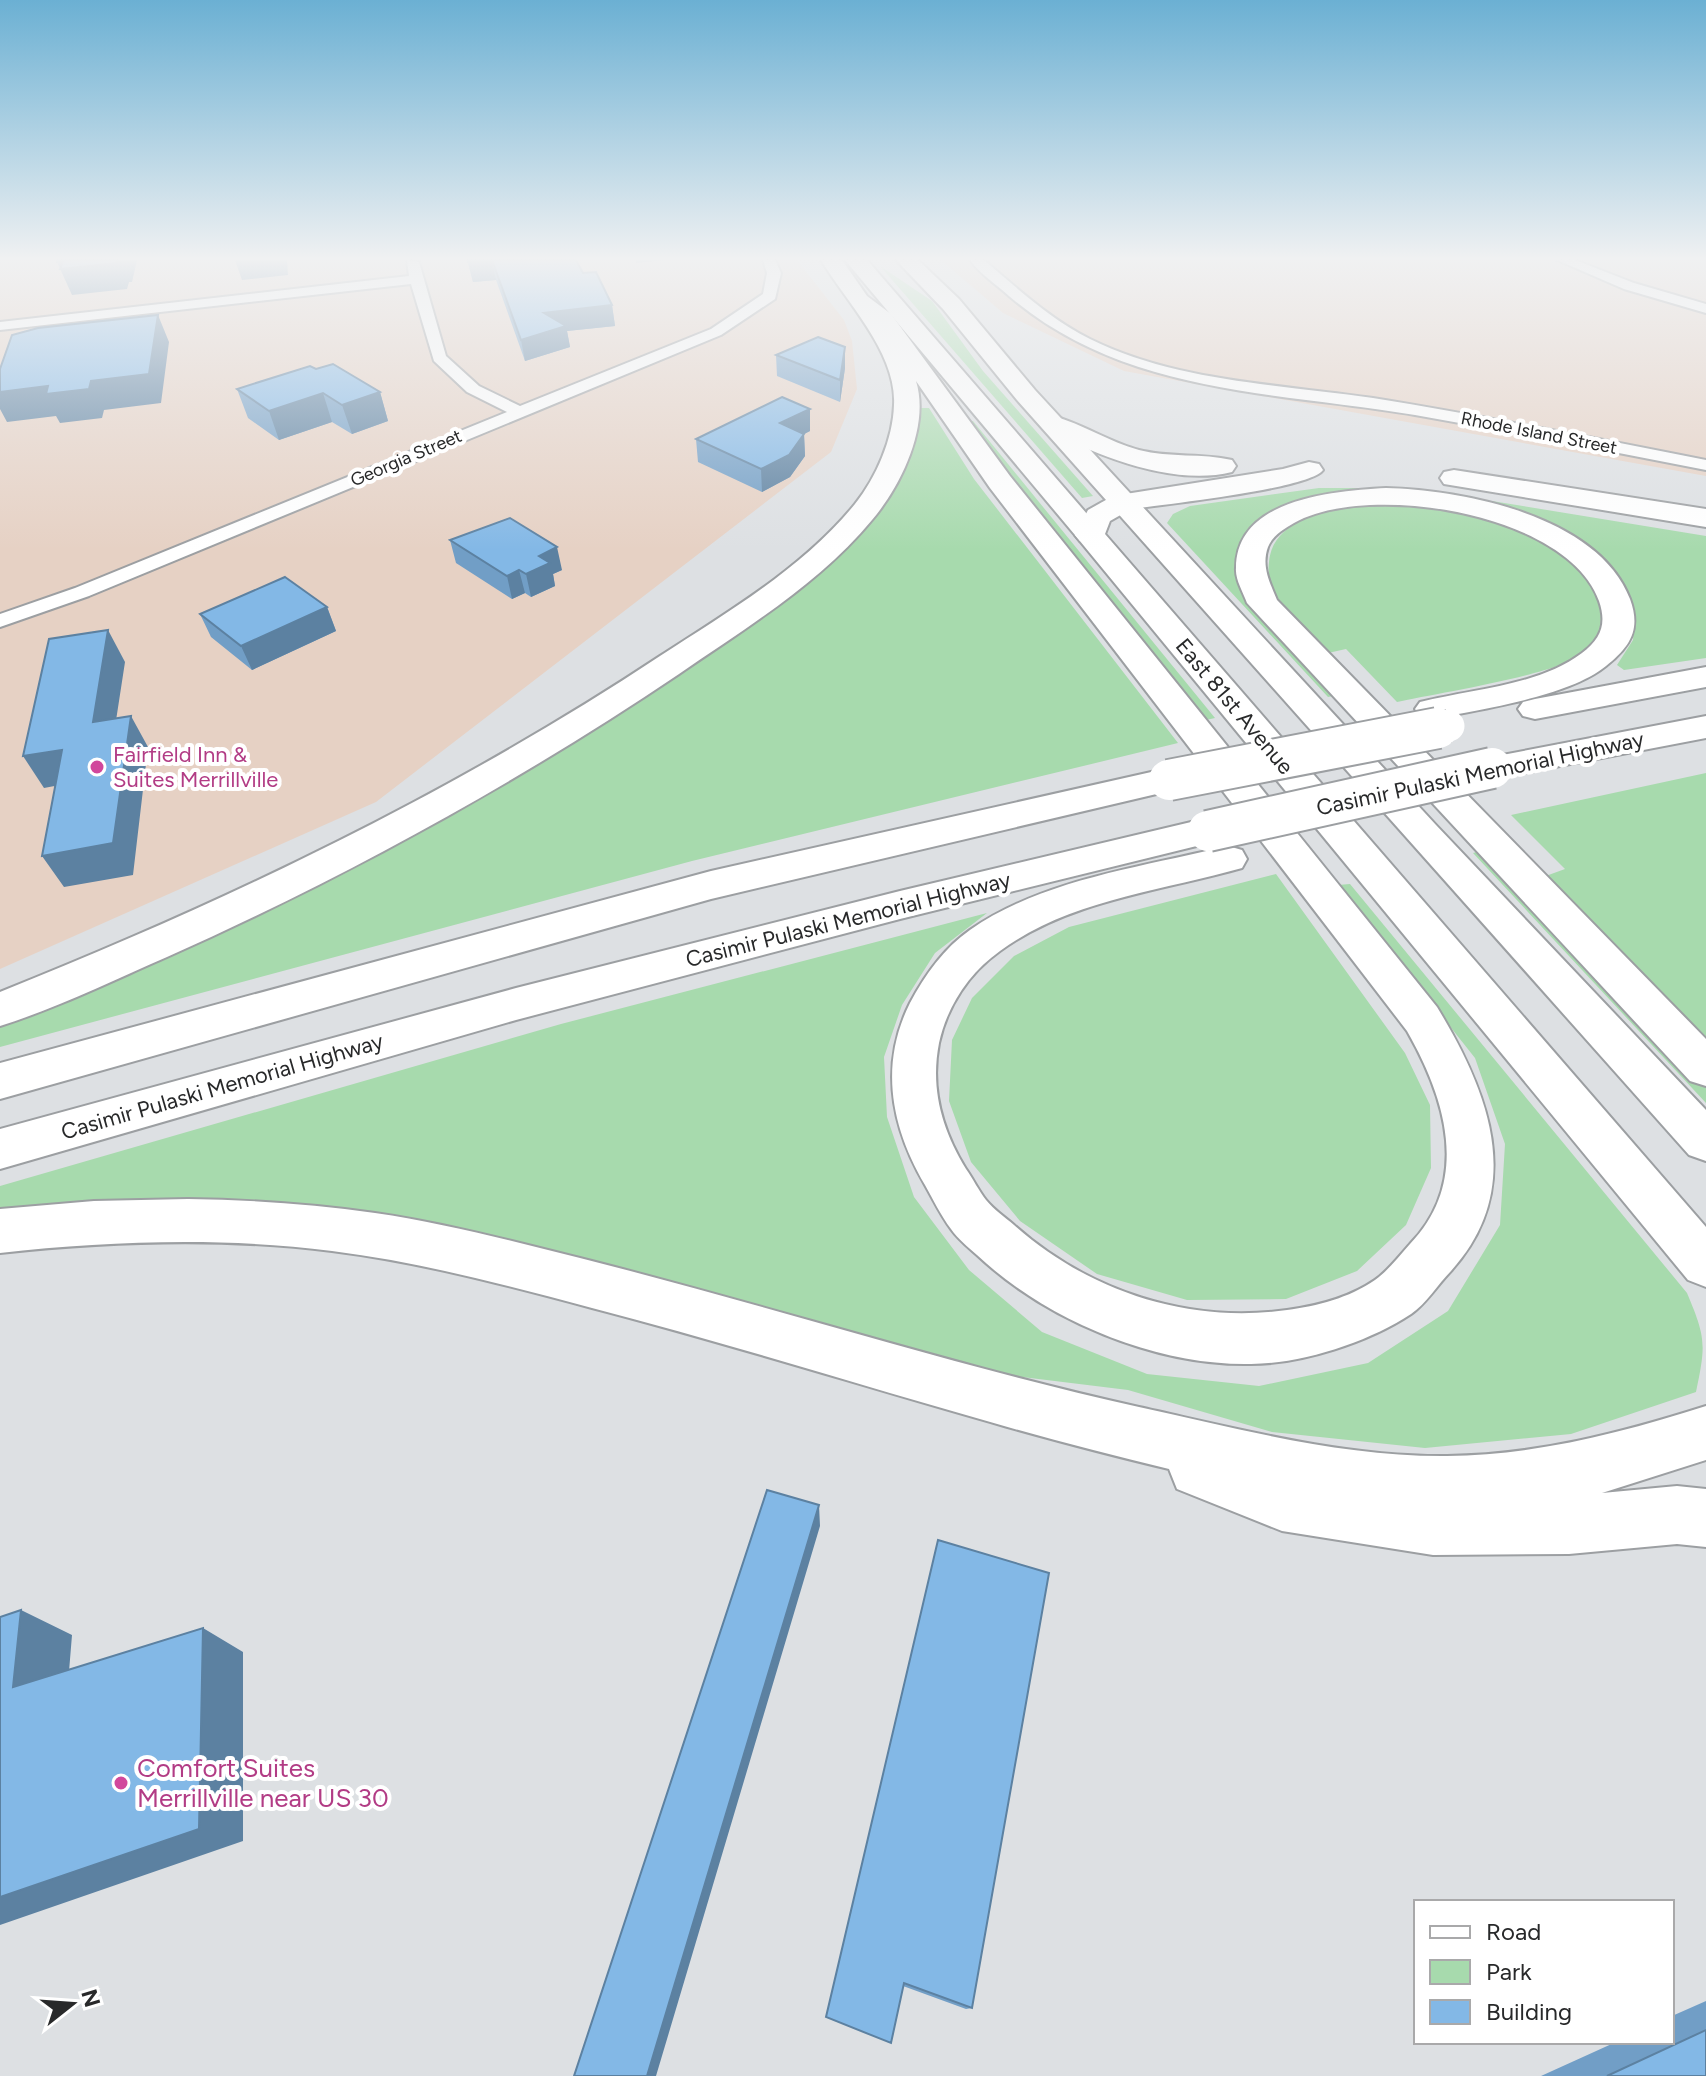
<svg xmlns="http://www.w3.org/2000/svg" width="1706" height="2076" font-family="Figtree,sans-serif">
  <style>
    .commercial { fill: #e6d1c4 }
    .green { fill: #a7daad }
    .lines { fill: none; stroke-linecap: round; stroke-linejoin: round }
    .street-casing { stroke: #9c9fa2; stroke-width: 4 }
    .primary-casing { stroke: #9c9fa2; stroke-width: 4 }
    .highway-casing { stroke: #9c9fa2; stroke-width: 4 }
    .street { fill: #fff; fill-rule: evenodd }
    .primary { fill: #fff; fill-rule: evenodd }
    .highway { fill: #fff; fill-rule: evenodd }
    .highway-bridge-far1-casing { stroke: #9c9fa2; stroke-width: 34; stroke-linecap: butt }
    .highway-bridge-casing { stroke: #9c9fa2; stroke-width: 44; stroke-linecap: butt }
    .highway-bridge-far1 { stroke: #fff; stroke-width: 31 }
    .highway-bridge { stroke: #fff; stroke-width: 40 }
    .wall { fill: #719ec6 }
    .shaded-wall { fill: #5c81a1 }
    .building { fill: #83b8e6; stroke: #5c81a1; stroke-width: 2 }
    .hotel-dot { fill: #d1479c; stroke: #fff; stroke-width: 3 }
    .labels { text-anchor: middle; stroke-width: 8; stroke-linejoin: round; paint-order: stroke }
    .far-street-label { font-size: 18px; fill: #28292a; stroke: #fff }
    .street-label { font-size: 22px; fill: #28292a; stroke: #fff }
    .hotel-label { font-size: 22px; fill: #b23c85; stroke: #fff; text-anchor: start }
    .near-hotel-label { font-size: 26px; fill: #b23c85; stroke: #fff; text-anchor: start }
  </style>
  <rect width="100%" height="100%" fill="#dde0e3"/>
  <!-- commercial -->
  <path class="commercial" d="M0,260H797L844,320L852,341L857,389L831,452L376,802L0,969Z
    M941,260H1706V476L1124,371L1003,313Z"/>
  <!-- green -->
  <path class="green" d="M880,266L932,301L983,371L1093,496L1082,498Z
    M918,408H929L974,479L1178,743L692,861L0,1047V1025C264,917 515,800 743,626C815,572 915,508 918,408Z
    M969,421H973L1215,718L1206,720L1002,467Z
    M1319,488H1372C1324,493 1244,499 1236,561C1235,568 1240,578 1241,585L1338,695L1328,697L1167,523L1173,514L1190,506Z
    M1492,501L1706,536V658L1624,670L1617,665L1633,640L1635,614L1618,582L1490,506Z
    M1375,504C1447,507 1526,519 1580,571C1591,582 1602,598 1601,614C1601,629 1598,641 1586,652C1559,675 1437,693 1397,702L1346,649L1328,653C1312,637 1293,621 1280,603C1271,591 1267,576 1269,562C1273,515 1338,508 1375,504Z
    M1706,773V1047L1543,877L1565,869L1511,815Z
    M1484,850L1706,1086V1103L1473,853Z
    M1276,874L1405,1053L1430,1105L1431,1168L1406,1225L1357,1271L1286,1299L1187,1300L1097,1274L1020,1221L971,1162L949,1101L952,1040L972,998L1014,956L1069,927Z
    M1350,884L1687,1293C1706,1338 1706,1344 1696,1392L1571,1434L1425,1448L1272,1432L1128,1390L939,1367L503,1243L0,1216V1186L561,1024L987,913L935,953L902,1005L884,1057L887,1117L914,1197L969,1270L1042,1332L1147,1374L1259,1386L1368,1363L1448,1311L1500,1225L1505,1144L1475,1058L1338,885Z"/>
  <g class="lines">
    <!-- street casing -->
    <g class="street-casing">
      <path id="street" d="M407,260L419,262L446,356L479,386L520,406L711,329L763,294L767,273L763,260H775L781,273L775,299L721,335L89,596L0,627V614L75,588L507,412L467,392L434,361L411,284L0,330V322L409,276Z
        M970,260H984C1017,288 1050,319 1090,339C1177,382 1278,384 1373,398C1484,416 1595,438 1706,460V470C1609,451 1512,432 1415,415C1272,391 1125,395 1009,296C997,285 979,273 970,260Z
        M1557,260H1575L1634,283L1706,304V313L1624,289Z"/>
    </g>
    <!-- primary casing -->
    <g class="primary-casing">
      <path id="primary" d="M845,260H867L1100,529L1105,535L1100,541L1090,544L1080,541Z
        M896,260H918L959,299L1035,390L1436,825L1706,1110V1161L1689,1155L1017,400L943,309Z"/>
    </g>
    <!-- highway casing -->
    <g class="highway-casing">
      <path id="highway" d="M821,260H842L867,296L891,314L1010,476L1437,1007C1488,1091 1527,1187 1451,1271C1438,1284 1426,1304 1411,1314C1369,1342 1301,1364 1251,1364C1155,1366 1046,1320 977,1255C968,1247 958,1239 951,1229C941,1216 933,1199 925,1185C891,1127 879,1065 910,1003C925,975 944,948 970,930C1043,879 1143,867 1228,846L1242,850L1247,859L1242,868C1161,891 1069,900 1000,951C969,973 947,1006 939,1043C930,1089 942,1130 966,1169C973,1179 979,1191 986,1200C994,1210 1005,1217 1014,1225C1088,1291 1188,1324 1287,1310C1317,1306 1349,1298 1375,1280C1388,1271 1399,1256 1410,1244C1471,1181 1446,1099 1407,1031L990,488L916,381C930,426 901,486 872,520C820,583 746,628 679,674C517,783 346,877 167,957C112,981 57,1008 0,1026V992C230,900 453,793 660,656C728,612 804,567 855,504C876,478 893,439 894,405C897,353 847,303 821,260Z
        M1053,416C1083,424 1109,442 1139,450C1170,458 1202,453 1232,460L1236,466L1232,472C1172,487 1097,455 1044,429L1040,424L1044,419Z
        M1309,462L1319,464L1323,470C1310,489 1161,505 1131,509L1110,521L1105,534L1706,1227V1287L1688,1280L1075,535L1088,510L1113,496L1283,469Z
        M1454,470L1706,509V527L1444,484L1440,478L1444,472Z
        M1386,488C1464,490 1598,516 1630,599C1641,629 1631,646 1606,666C1568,697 1481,709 1432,719L1420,716L1415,709L1420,702C1472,689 1538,686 1582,653C1601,639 1607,624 1599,601C1568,513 1368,481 1294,523C1284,529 1272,536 1268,547C1261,566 1270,583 1277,600L1706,1039V1086L1690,1081L1247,603C1243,592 1235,579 1236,568C1236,498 1335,491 1386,488Z
        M1706,667V687L1535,719L1523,716L1518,709L1523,702L1535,699Z
        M1706,716V738L1492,779L1479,776L1474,768L1479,760L1492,757Z
        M1169,768L1182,772L1187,780L1182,788L711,899L0,1099V1063L711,871Z
        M1208,818L1221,822L1227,831L1221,840L900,919L516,1020L0,1169V1129L516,988L900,891Z
        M188,1199C251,1200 313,1204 375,1213C444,1223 512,1241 580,1258C767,1305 951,1365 1139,1407C1239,1429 1344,1457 1447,1456C1536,1455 1621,1433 1706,1406V1460L1602,1493L1677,1486L1706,1489V1547L1677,1544L1569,1554L1433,1555L1282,1531L1177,1489L1169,1469C974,1423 785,1358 592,1308C506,1285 420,1262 332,1251C222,1237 110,1241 0,1253V1209L94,1201Z"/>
    </g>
    <!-- street -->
    <use href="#street" class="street"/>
    <!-- primary -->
    <use href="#primary" class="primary"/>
    <!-- highway -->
    <use href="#highway" class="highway"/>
    <!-- highway-bridge-far1 casing -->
    <g class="highway-bridge-far1-casing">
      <path id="highway-bridge-far1" d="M1427,730L1449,726"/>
    </g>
    <!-- highway-bridge casing -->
    <g class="highway-bridge-casing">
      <path id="highway-bridge" d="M1169,780L1438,728
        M1208,831L1492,768"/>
    </g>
    <!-- highway-bridge-far1 -->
    <use href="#highway-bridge-far1" class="highway-bridge-far1"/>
    <!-- highway-bridge -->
    <use href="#highway-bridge" class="highway-bridge"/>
  </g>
  <!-- wall -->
  <path class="wall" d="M467,260H576L583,273L612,305L615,326L567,331L570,347L525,361L496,280L473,282Z
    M845,347V368L840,402L777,376L776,355Z
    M316,369L380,392L388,421L352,434L332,422L279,440L248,418L237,389Z
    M810,431L804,434L805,456L790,477L762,492L698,462L696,439Z
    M450,540L562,570L553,574L555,586L531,597L525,593L512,599L456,563Z
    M327,607L336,631L252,670L211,637L200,614Z
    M938,1540L972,2008L966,2009L903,1986Z
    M1706,2001V2076H1541L1616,2042H1672V2016Z"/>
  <!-- shaded-wall -->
  <path class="shaded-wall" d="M117,260H137L132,282H129L127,289L72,295L57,262Z
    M235,260H287L288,275L242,280Z
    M492,260L496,280L473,282L468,262Z
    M636,260H664L636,263Z
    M612,305L615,326L567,331L570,347L525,361L521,340L544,313Z
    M158,315L169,342L161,403L104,410L102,418L60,423L56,416L7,422L0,409V392L91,381Z
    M845,347V368L840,402V380Z
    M380,392L388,421L352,434L342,405Z
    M323,393L332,422L279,440L269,411Z
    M810,409V431L804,434L805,456L790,477L762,492L761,469L780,423Z
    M557,547L562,570L553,574L555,586L531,597L526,574L539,556Z
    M519,570L525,593L512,599L507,576Z
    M327,607L336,631L252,670L241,646Z
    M108,630L125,662L111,753L93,722Z
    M131,716L148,747L133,875L64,887L42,856Z
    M62,750L81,781L44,788L23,756Z
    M819,1505L820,1526L656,2076H647Z
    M21,1610L72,1635L66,1708L13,1687Z
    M203,1628L243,1652V1841L0,1925V1897Z"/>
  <!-- building -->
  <path class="building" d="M58,260H117L116,263L60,269L63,262H57Z
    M468,260H576L583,273L596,272L612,305L544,313L566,326L521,340L492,260L468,262Z
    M158,315L149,374L91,381L89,389L46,394L48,386L0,392V369L12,335L38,328Z
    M818,337L845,347L840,380L776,355Z
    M333,364L380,392L342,405L323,393L269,411L237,389L310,366L316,369Z
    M782,397L810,409L780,423L804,434L789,455L761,469L696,439Z
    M510,518L557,547L539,556L550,563L526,574L519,570L507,576L450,540Z
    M285,577L327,607L241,646L200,614Z
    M108,630L93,722L131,716L113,843L42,856L62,750L23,756L49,639Z
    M767,1490L819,1505L647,2076H574Z
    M938,1540L1049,1573L972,2008L904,1983L891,2043L826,2017Z
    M21,1610L13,1687L203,1628L199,1829L0,1897V1617Z
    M1706,2030V2076H1607Z"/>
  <!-- sky -->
  <linearGradient id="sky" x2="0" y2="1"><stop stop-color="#6bb0d3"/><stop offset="0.47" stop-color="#f0f1f2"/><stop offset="1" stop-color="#f0f1f2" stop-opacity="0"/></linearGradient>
  <rect width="1706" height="550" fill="url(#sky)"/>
  <!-- markers -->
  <g class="hotel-dot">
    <circle cx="97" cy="767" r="8"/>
    <circle cx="121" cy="1783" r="8"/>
  </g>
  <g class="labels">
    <!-- far-street labels -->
    <g class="far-street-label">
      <text transform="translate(1539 433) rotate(11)" y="6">Rhode Island Street</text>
      <text transform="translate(406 458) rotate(-23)" y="6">Georgia Street</text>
    </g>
    <!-- street labels -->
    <g class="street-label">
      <text transform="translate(1235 706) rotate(50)" y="8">East 81st Avenue</text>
      <text transform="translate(1480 773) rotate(-12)" y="8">Casimir Pulaski Memorial Highway</text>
      <text transform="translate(848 919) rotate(-14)" y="8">Casimir Pulaski Memorial Highway</text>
      <text transform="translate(222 1086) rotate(-16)" y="8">Casimir Pulaski Memorial Highway</text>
    </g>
    <!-- hotel labels -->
    <g class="hotel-label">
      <text x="113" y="762">Fairfield Inn &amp;<tspan x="113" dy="25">Suites Merrillville</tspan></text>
    </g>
    <!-- near-hotel labels -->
    <g class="near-hotel-label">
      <text x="137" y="1777">Comfort Suites<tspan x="137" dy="30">Merrillville near US 30</tspan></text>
    </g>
  </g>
  <!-- legend -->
  <rect x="1414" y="1900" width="260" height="144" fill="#ffffff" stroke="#a9a9aa" stroke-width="2"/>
  <rect x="1430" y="1926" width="40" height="12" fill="#ffffff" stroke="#a9a9aa" stroke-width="2"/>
  <text x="1486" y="1940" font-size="24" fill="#28292a">Road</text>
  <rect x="1430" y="1960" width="40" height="24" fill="#a7daad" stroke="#a9a9aa" stroke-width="2"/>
  <text x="1486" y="1980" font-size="24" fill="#28292a">Park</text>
  <rect x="1430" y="2000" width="40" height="24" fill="#83b8e6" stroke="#a9a9aa" stroke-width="2"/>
  <text x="1486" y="2020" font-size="24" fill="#28292a">Building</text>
  <!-- north arrow -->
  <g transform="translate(72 2004) rotate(73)" stroke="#ffffff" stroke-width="6" paint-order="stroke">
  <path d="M0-6L14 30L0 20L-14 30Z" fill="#28292a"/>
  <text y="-12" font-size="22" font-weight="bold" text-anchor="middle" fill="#28292a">N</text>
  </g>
</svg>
